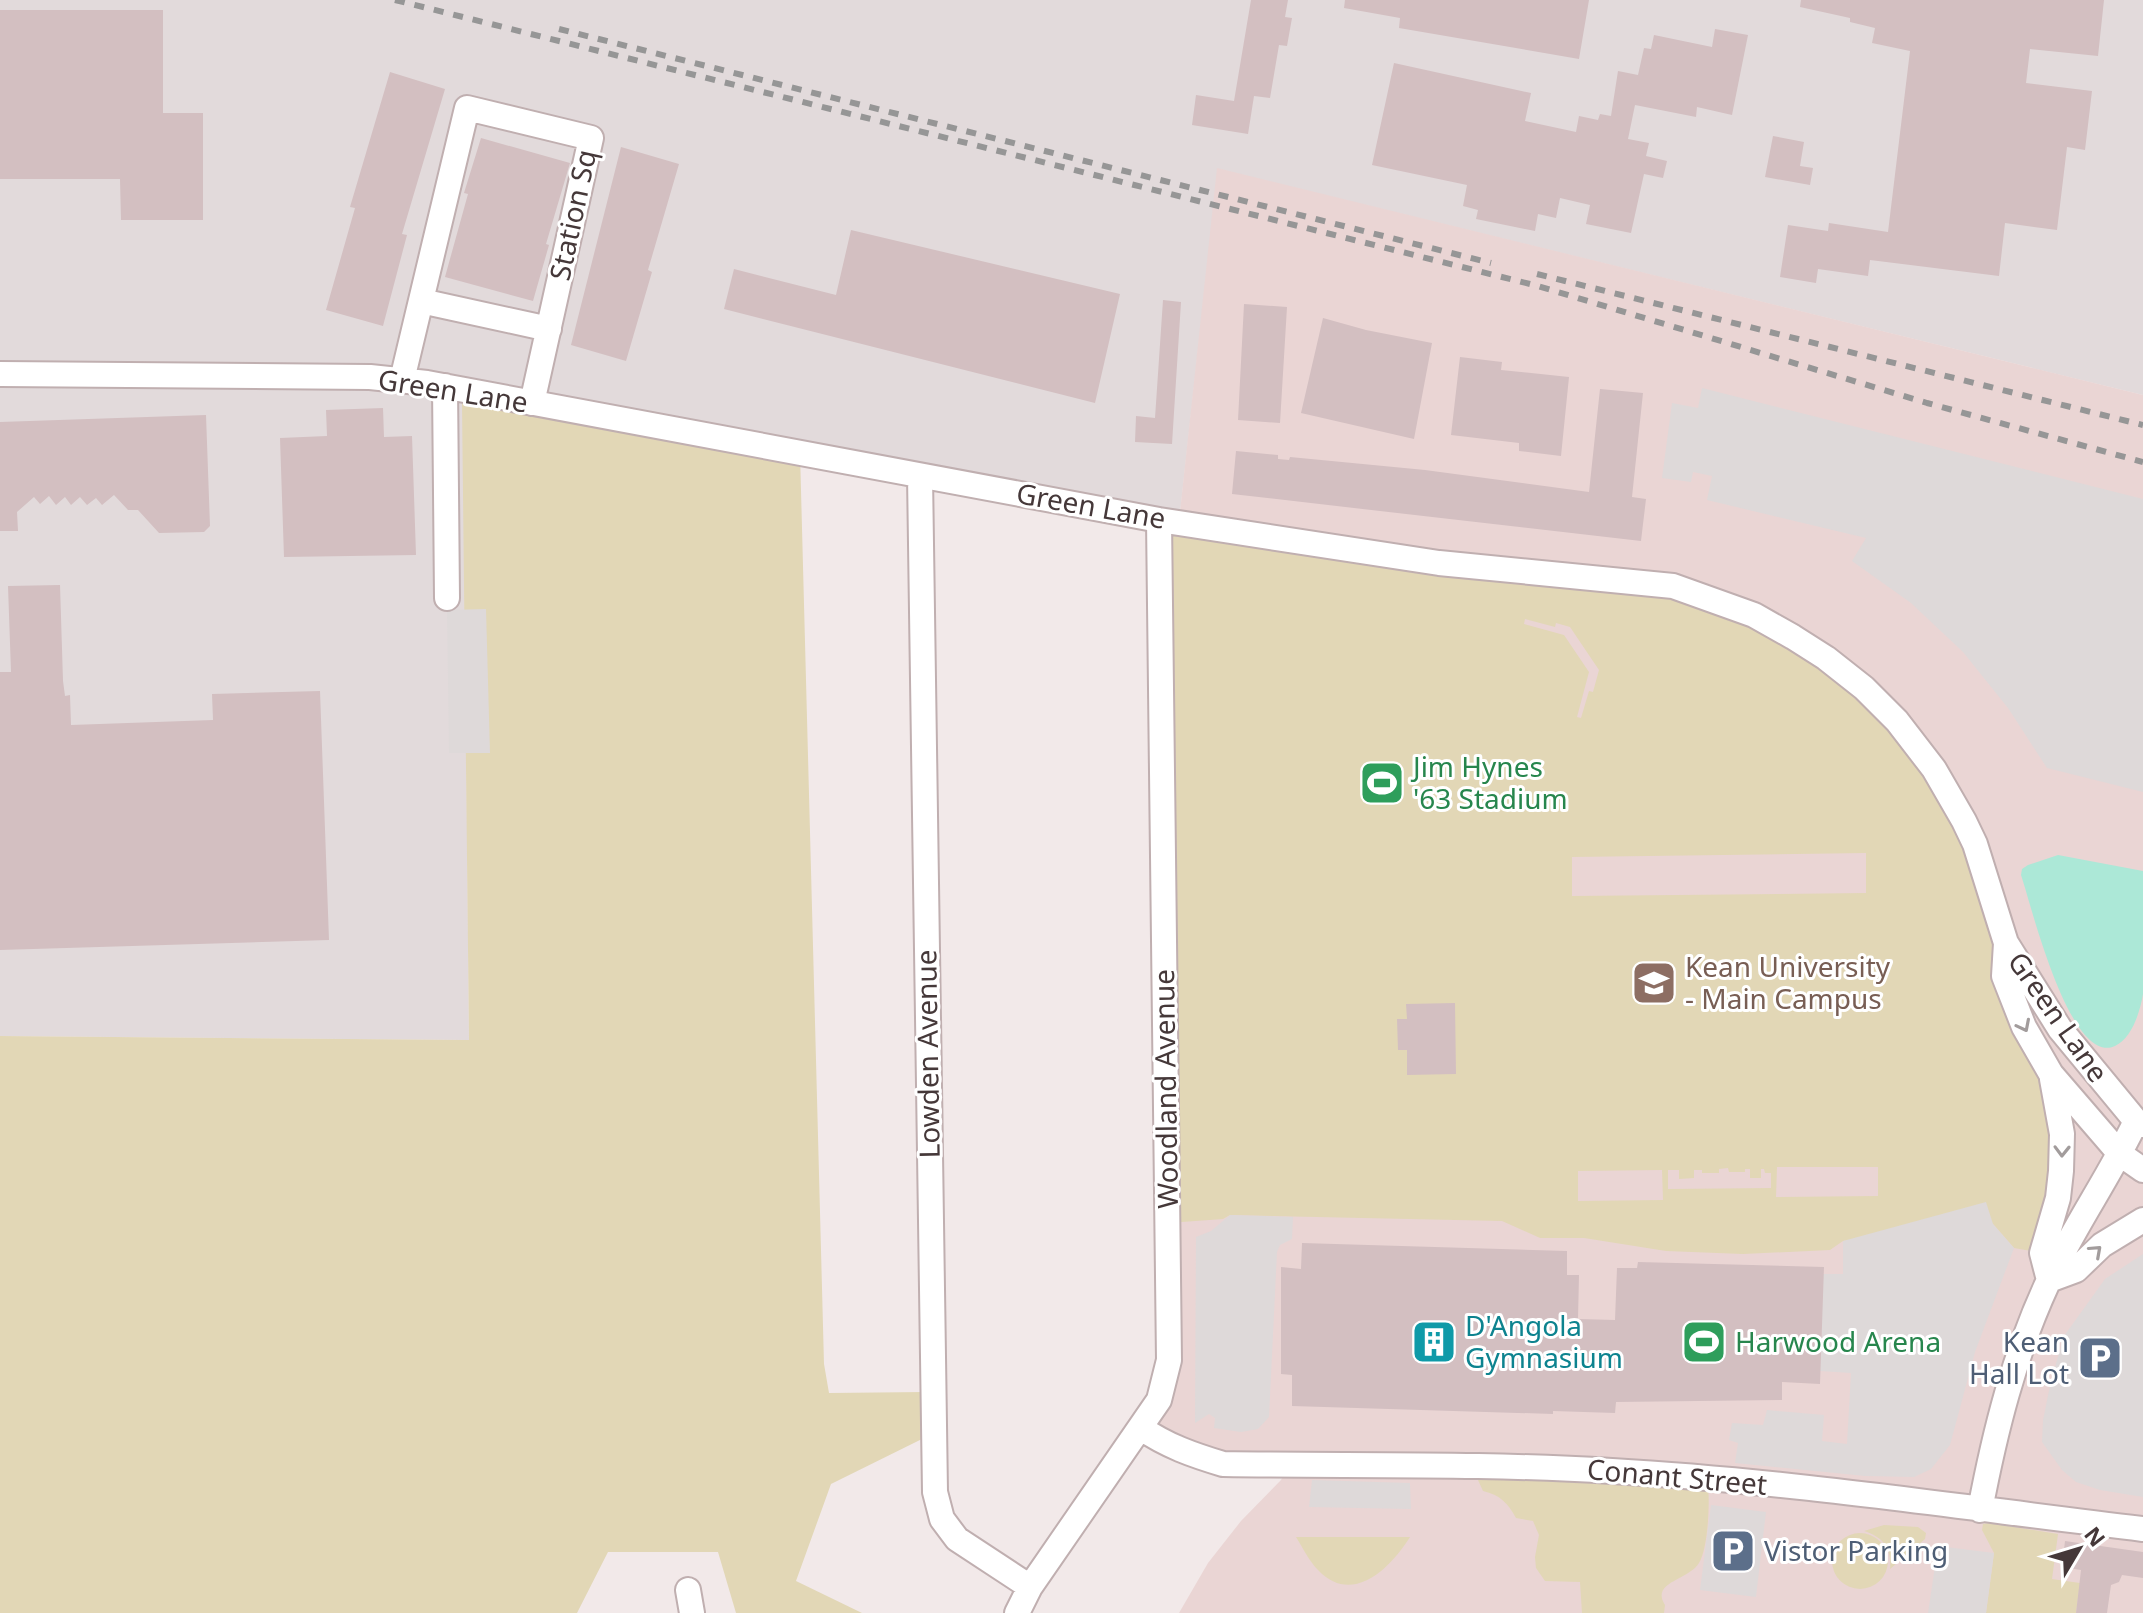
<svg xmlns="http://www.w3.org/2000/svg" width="2143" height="1613" font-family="'Noto Sans',sans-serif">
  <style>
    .industrial { fill: #e2dadb }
    .education { fill: #ead5d4 }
    .green { fill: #e2d7b6; fill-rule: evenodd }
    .parking { fill: #ded9d9 }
    .water { fill: #ace8d7 }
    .building { fill: #d3bfc1 }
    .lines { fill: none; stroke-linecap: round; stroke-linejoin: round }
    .minor-casing { stroke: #c0afb0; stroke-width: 28 }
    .minor { stroke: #fff; stroke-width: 24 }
    .rail { stroke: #969696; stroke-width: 6; stroke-dasharray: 10 10; stroke-linecap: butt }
    .oneway { stroke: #a29c9c }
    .labels { text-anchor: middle; stroke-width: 6; stroke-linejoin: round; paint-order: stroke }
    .street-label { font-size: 28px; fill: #453839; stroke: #fff }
    .leisure-label { font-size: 28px; fill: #27864d; stroke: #fff; text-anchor: start }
    .education-label { font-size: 28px; fill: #785e54; stroke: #fff; text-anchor: start }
    .culture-label { font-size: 28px; fill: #0d838f; stroke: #fff; text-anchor: start }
    .service-label { font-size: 28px; fill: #4e5e75; stroke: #fff; text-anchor: end }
  </style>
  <rect width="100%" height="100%" fill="#f2e9e9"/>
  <!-- industrial -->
  <path class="industrial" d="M0,0H2143V395L1218,169L1179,522L626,433L463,403L469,1040L0,1036Z"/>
  <!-- education -->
  <path class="education" d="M1217,168L2143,395V1613H1179L1208,1563L1241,1521L1281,1480L1289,1465L1223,1464L1141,1428L1159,1400L1179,521Z"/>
  <!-- green -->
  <path class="green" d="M462,403L626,433L800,452L824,1364L829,1393L925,1392L924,1438L831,1484L796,1581L862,1613H736L718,1552H608L577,1613H0V1036L469,1040Z
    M1159,520L1707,597L1864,688L1964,821L2062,1134L2042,1253L2014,1248L1993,1224L1843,1241L1830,1250L1743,1254L1666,1251L1584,1238H1540L1502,1221L1230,1215L1223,1219L1168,1223ZM1525,619L1555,627L1556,623L1570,627L1599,670L1593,692L1589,691L1581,718L1577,717L1589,672L1564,635L1524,624ZM1866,853V893L1572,896V857ZM1878,1167V1196L1776,1197L1777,1167ZM1728,1168L1729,1172H1745V1169H1750V1178H1761V1169H1764L1765,1173H1771V1188L1668,1189V1170H1679V1179L1694,1178V1170H1702V1173H1719V1169ZM1662,1170L1663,1200L1578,1201V1171Z
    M1479,1475L1708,1486C1710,1503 1708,1549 1699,1563C1689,1580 1650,1582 1665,1605L1664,1613H1582L1580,1582L1545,1581L1536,1568L1535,1557L1539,1535L1533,1521L1516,1518C1508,1503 1500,1495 1483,1491L1478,1480Z
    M1989,1523L2058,1534L2052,1579L2080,1583L2076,1613H1986L1994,1553L1982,1530L1983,1524Z
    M1884,1525L1918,1527L1926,1533L1925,1539L1890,1569C1892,1548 1883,1537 1864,1531Z
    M1832 1561a28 28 0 1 1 56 0a28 28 0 1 1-56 0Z
    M1296,1537H1410C1390,1569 1352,1606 1318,1570C1309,1561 1303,1548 1296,1537Z"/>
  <!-- parking -->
  <path class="parking" d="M1702,388L2143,499V792L2047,768L2008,708L1963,652L1911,603L1852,561L1866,538L1707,500L1712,476L1693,472L1691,482L1662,478L1672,403L1698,408Z
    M486,609L490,753H449L447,610Z
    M1986,1202L1993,1224L2014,1248L1975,1352L1950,1445L1931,1469L1914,1477L1865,1476L1735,1463L1738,1443L1729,1440L1732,1423L1763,1425L1767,1410L1824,1415L1822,1441L1847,1444L1851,1373L1820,1371L1823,1274H1843V1241Z
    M1230,1215L1293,1217L1292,1239L1280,1245L1277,1252L1269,1417L1258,1429L1241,1432L1214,1428L1215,1418L1209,1414L1195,1423L1196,1237L1211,1231Z
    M2143,1254V1497L2100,1490L2076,1482L2062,1470L2042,1442L2043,1420L2051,1381L2064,1336L2105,1279Z
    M1312,1480L1410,1483L1411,1509L1309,1507Z
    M1711,1505L1766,1512L1756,1597L1700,1590Z
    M1938,1546L1994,1553L1986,1613H1928Z"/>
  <!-- water -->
  <path class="water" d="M2058,855L2143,871C2143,900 2143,928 2143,957C2143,969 2143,982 2143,994C2140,1012 2132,1038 2115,1046C2070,1067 2031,904 2021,875L2022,869L2028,865Z"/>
  <!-- building -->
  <path class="building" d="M1251,0H1288L1285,17L1292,18L1287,46L1279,45L1270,98L1254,96L1248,134L1192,125L1196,95L1234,101Z
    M1345,0H1589L1579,59L1399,28L1400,18L1344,8Z
    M1801,0H2104L2098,56L2030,49L2026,83L2092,91L2085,150L2067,147L2057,230L2005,223L1999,276L1870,260L1868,276L1818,269L1816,283L1780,277L1788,225L1828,231L1829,223L1888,232L1910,51L1872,43L1875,28L1850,22V18L1800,7Z
    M0,10H163V113H203V220H121L120,179H0Z
    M1715,29L1748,35L1732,115L1697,107L1696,117L1635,105L1628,139L1649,143L1646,156L1667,161L1663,178L1644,174L1631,233L1586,224L1590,205L1560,198L1556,218L1538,214L1535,231L1476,219L1478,210L1463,206L1467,185L1372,165L1394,63L1531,93L1525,121L1576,132L1579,116L1598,120L1600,114L1611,116L1618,71L1638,75L1644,48L1651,49L1654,35L1712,47Z
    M390,72L445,89L402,234L407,235L383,326L326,310L355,208L350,207Z
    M1773,136L1804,142L1800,166L1813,168L1810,185L1765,177Z
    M481,138L570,163L546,244L549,245L533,301L445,277L468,194L464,193Z
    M621,147L679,164L648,270L652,272L626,361L571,345Z
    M851,230L1120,294L1095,403L724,309L734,269L836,295Z
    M1163,300L1181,302L1172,444L1135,442L1136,416L1155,418Z
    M1244,304L1287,307L1280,423L1238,420Z
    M1323,318L1366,330L1432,343L1414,439L1301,413Z
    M1460,357L1502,362L1501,370L1569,377L1561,456L1519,451V443L1451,435Z
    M1600,389L1643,393L1632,497L1646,499L1641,541L1232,494L1236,451L1278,455V459L1289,460L1290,457L1425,470L1589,492Z
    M383,408L384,437L412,436L416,555L284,557L280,438L327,436L326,410Z
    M206,415L210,526L204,532L159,533L138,510H128L114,495L102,505L96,498L87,505L80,497L71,505L65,497L56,505L49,496L40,504L34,497L17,512L18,531H0V422Z
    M60,585L63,681L65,696L70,695L71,725L213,720L212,694L320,691L329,940L0,950V672H11L8,586Z
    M1455,1003L1456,1074L1407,1075V1050H1398L1397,1019H1407L1406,1004Z
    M1302,1243L1567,1251V1275H1579L1578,1319L1615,1320L1617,1268H1637L1638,1262L1824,1267L1820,1384L1782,1382V1400L1616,1402L1615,1413L1553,1411V1414L1292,1406V1375L1281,1374V1267L1301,1269Z
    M2065,1541L2143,1552V1578L2122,1575L2119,1582L2111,1585L2107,1613H2076L2081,1570L2062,1567Z"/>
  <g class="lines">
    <!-- minor casing -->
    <g class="minor-casing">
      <path id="minor" d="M421,301L549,329
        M0,374L370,377L427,383L1159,520L1439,563L1673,586L1754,615L1793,637L1826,658L1864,688L1897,721L1934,769L1964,821L1975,844L2006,943L2060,1029L2136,1121L2143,1125
        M402,380L467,108L591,138L532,403
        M445,386L447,598
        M920,476L935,1492L942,1519L957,1539L1030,1587
        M2006,943L2004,976L2024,1027L2051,1074L2120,1154L2143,1170
        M2049,1280L2042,1253L2058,1198L2061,1171L2062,1134L2052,1079
        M2049,1280L2076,1270L2102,1245L2143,1220
        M1141,1428C1167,1446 1193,1455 1223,1464C1353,1466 1482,1463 1612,1471C1789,1481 1966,1508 2143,1529
        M1980,1510C1995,1431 2014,1355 2048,1282C2074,1226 2110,1176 2136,1121
        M688,1590L692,1613
        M1017,1613L1030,1587L1159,1400L1169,1360L1159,520"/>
    </g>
    <!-- minor -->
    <use href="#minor" class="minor"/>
    <!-- rail -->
    <path class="rail" d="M395,0L1538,286L1927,403L2143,462
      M559,29L1491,263
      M1537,274L2143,425"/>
  </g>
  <!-- one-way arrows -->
  <defs><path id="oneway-chevron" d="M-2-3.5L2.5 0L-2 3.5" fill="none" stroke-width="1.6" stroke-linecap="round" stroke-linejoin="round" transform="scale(2)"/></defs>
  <g class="oneway">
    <use href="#oneway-chevron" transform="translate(2024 1026) rotate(63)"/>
    <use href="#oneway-chevron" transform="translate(2062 1151) rotate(91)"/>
    <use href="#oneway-chevron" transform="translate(2096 1251) rotate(-42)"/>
  </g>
  <!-- icons -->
  <defs>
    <g id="stadium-square" transform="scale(2.3)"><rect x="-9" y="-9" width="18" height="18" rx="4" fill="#2e9e5b" stroke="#fff"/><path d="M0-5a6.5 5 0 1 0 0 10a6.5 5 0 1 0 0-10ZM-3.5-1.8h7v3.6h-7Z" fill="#fff"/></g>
    <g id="university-square" transform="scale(2.3)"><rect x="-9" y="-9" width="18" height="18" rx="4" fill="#8d6e63" stroke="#fff"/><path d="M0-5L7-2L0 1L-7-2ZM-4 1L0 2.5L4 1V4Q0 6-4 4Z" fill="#fff"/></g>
    <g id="building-square" transform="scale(2.3)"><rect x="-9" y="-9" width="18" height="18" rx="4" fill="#0f9aa8" stroke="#fff"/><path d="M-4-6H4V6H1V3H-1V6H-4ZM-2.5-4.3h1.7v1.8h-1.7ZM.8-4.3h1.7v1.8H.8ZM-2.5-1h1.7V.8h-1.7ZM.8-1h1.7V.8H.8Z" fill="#fff"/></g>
    <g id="parking-square" transform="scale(2.3)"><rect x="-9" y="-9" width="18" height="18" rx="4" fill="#5c6f8a" stroke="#fff"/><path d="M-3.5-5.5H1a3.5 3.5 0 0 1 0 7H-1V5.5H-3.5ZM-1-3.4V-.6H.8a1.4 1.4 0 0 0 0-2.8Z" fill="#fff"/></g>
  </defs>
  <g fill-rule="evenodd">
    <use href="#stadium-square" x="1382" y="783"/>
    <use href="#university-square" x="1654" y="983"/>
    <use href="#building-square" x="1434" y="1342"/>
    <use href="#stadium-square" x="1704" y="1342"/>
    <use href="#parking-square" x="2100" y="1358"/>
    <use href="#parking-square" x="1733" y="1551"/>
  </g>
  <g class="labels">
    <!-- street labels -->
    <g class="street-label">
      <text transform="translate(573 215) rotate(-78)" y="10">Station Sq</text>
      <text transform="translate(453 391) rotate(9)" y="10">Green Lane</text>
      <text transform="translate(1091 506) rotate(10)" y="10">Green Lane</text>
      <text transform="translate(2058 1017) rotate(55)" y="10">Green Lane</text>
      <text transform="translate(928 1054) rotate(-91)" y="10">Lowden Avenue</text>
      <text transform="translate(1166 1089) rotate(-91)" y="10">Woodland Avenue</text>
      <text transform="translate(1677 1477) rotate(5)" y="10">Conant Street</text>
    </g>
    <!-- leisure labels -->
    <g class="leisure-label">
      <text x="1413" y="777">Jim Hynes<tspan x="1413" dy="32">'63 Stadium</tspan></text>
      <text x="1735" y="1352">Harwood Arena</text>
    </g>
    <!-- education labels -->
    <g class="education-label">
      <text x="1685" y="977">Kean University<tspan x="1685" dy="32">- Main Campus</tspan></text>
    </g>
    <!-- culture labels -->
    <g class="culture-label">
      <text x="1465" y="1336">D'Angola<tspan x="1465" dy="32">Gymnasium</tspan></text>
    </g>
    <!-- service labels -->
    <g class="service-label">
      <text x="2069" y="1352">Kean<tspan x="2069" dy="32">Hall Lot</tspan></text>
      <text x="1764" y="1561" text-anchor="start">Vistor Parking</text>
    </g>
  </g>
  <!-- north arrow -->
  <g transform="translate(2079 1549) rotate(52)" stroke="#ffffff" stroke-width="6" paint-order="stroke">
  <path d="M0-6L14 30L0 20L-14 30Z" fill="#453839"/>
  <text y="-12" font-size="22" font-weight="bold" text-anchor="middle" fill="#453839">N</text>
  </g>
</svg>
